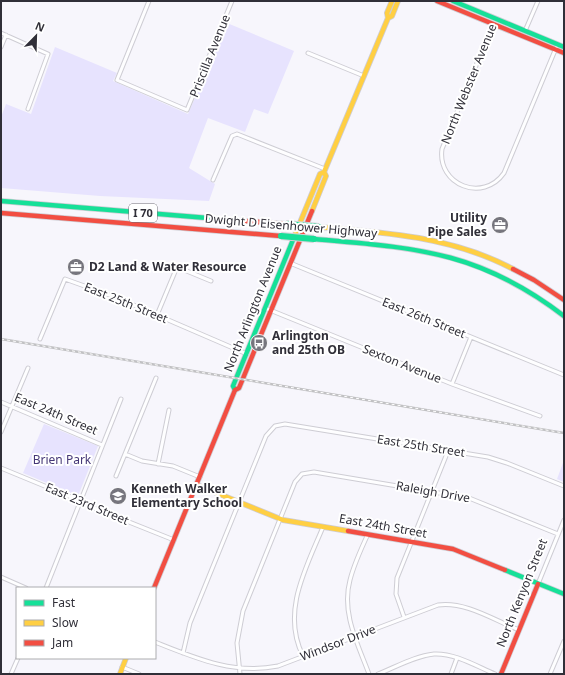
<svg xmlns="http://www.w3.org/2000/svg" width="565" height="675" font-family="'Noto Sans',sans-serif">
  <style>
    .green { fill: #e7e3fe }
    .lines { fill: none; stroke-linecap: round; stroke-linejoin: round }
    .street-casing { stroke: #cecdd4; stroke-width: 5 }
    .fast-casing { stroke: #cecdd4; stroke-width: 6 }
    .slow-casing { stroke: #cecdd4; stroke-width: 6 }
    .jam-casing { stroke: #cecdd4; stroke-width: 6 }
    .street { stroke: #fefeff; stroke-width: 3 }
    .fast { stroke: #16e098; stroke-width: 4.5 }
    .slow { stroke: #ffcf43; stroke-width: 4.5 }
    .jam { stroke: #f24e42; stroke-width: 4.5 }
    .rail-casing { stroke: #c1c1c3; stroke-width: 2.5 }
    .rail { stroke: #fff; stroke-width: 1; stroke-dasharray: 3; stroke-linecap: butt }
    .fast-bridge-casing { stroke: #d2d2d6; stroke-width: 8; stroke-linecap: butt }
    .fast-bridge { stroke: #16e098; stroke-width: 6 }
    .labels { text-anchor: middle; stroke-width: 4; stroke-linejoin: round; paint-order: stroke }
    .shield { fill: #fff; stroke: #6e6d74; stroke-width: 1 }
    .shield-label { font-size: 11px; font-weight: bold; fill: #302f38 }
    .street-label { font-size: 12px; fill: #302f38; stroke: #fff }
    .poi-label { font-size: 12px; font-weight: bold; fill: #302f38; stroke: #fff; text-anchor: start }
    .park-label { font-size: 12px; fill: #453776; stroke: #fff }
  </style>
  <rect width="100%" height="100%" fill="#f7f6fc"/>
  <!-- green -->
  <path class="green" d="M227,23L294,51L268,114L254,109L245,132L208,118L189,168L215,184L209,201L100,196L1,188V117L6,104L31,114L55,47L117,73L113,81L188,114Z
    M44,424L98,446L78,496L23,473Z
    M564,460V482L557,479Z"/>
  <g class="lines">
    <!-- street casing -->
    <g class="street-casing">
      <path id="street" d="M149,1L117,80L187,110L232,1
        M493,24L442,149C437,185 483,203 504,173L556,48
        M525,31L538,1
        M1,33L48,54L28,109
        M1,47L6,35
        M308,53L364,76
        M213,180L232,136L237,134L325,169
        M290,263L564,375
        M265,308L452,384L540,416
        M157,315L177,267L211,281
        M40,339L65,279L115,297L247,354
        M452,384L471,337
        M1,402L102,445
        M1,432L28,368
        M125,454L142,461L173,466L200,477
        M158,464L169,410
        M1,468L81,501L94,508L174,540
        M116,476L156,378
        M368,534C361,549 354,564 350,580C341,613 358,644 369,674
        M1,577L26,588
        M538,584L564,520
        M46,588L121,399
        M404,617L396,594L397,578L448,451
        M155,642C195,658 234,675 278,666L438,605C465,601 494,620 519,630
        M183,653L190,623L266,436L275,426L285,424L488,457L507,463L564,486
        M303,656C281,612 306,568 323,527
        M122,667L139,674
        M11,674L18,658
        M240,674L237,643L243,611L295,482L302,474L314,472L469,498L558,534
        M378,674C396,667 415,656 434,654C455,653 476,666 495,674
        M451,674L457,658
        M550,674L564,641"/>
    </g>
    <!-- fast casing -->
    <g class="fast-casing">
      <path id="fast" d="M453,1L564,47
        M1,201L232,220
        M314,239C417,248 479,251 564,316
        M235,390L233,386L295,235
        M505,570L564,594"/>
    </g>
    <!-- slow casing -->
    <g class="slow-casing">
      <path id="slow" d="M388,18L392,16L398,1
        M312,211L326,176L324,172L388,18L387,13L392,1
        M319,227C384,232 453,237 513,269
        M295,235L320,174L324,172
        M197,485L283,520L348,531
        M120,674L126,658"/>
    </g>
    <!-- jam casing -->
    <g class="jam-casing">
      <path id="jam" d="M437,1L564,53
        M1,213L281,236
        M232,220L286,224
        M513,269L534,280L564,300
        M235,390L239,388L312,211
        M348,531L453,549L505,570
        M154,588L235,390
        M501,674L538,584"/>
    </g>
    <!-- street -->
    <use href="#street" class="street"/>
    <!-- fast -->
    <use href="#fast" class="fast"/>
    <!-- slow -->
    <use href="#slow" class="slow"/>
    <!-- jam -->
    <use href="#jam" class="jam"/>
    <!-- rail casing -->
    <g class="rail-casing">
      <path id="rail" d="M1,339L564,433"/>
    </g>
    <!-- rail -->
    <use href="#rail" class="rail"/>
    <!-- fast-bridge casing -->
    <g class="fast-bridge-casing">
      <path id="fast-bridge" d="M286,224L319,227
        M281,236L314,239"/>
    </g>
    <!-- fast-bridge -->
    <use href="#fast-bridge" class="fast-bridge"/>
  </g>
  <!-- icons -->
  <defs>
    <g id="office-disc" transform="scale(0.9)"><circle r="9.5" fill="#76757d" stroke="#fff"/><path d="M-6-3h4V-5.5h4V-3h4V5H-6ZM-1-4.5V-3h2v-1.5ZM-6 0V1H6V0Z" fill="#fff"/></g>
    <g id="bus-disc" transform="scale(0.9)"><circle r="9.5" fill="#76757d" stroke="#fff"/><path d="M-5-6H5V4H4V6H2V4H-2V6H-4V4H-5ZM-3.5-4V0h7V-4ZM-3.5 1.2v1.5H-2V1.2ZM2 1.2v1.5H3.5V1.2Z" fill="#fff"/></g>
    <g id="school-disc" transform="scale(0.9)"><circle r="9.5" fill="#76757d" stroke="#fff"/><path d="M0-5L7-2L0 1L-7-2ZM-4 1L0 2.5L4 1V4Q0 6-4 4Z" fill="#fff"/></g>
  </defs>
  <g fill-rule="evenodd">
    <use href="#office-disc" x="500" y="225"/>
    <use href="#office-disc" x="76" y="267"/>
    <use href="#bus-disc" x="259" y="343"/>
    <use href="#school-disc" x="118" y="496"/>
  </g>
  <g class="labels">
    <!-- shield labels -->
    <rect class="shield" x="129" y="204" width="28" height="18" rx="3"/>
    <g class="shield-label">
      <text x="143" y="217">I 70</text>
    </g>
    <!-- street labels -->
    <g class="street-label">
      <text transform="translate(210 56) rotate(-68)" y="4">Priscilla Avenue</text>
      <text transform="translate(469 84) rotate(-68)" y="4">North Webster Avenue</text>
      <text transform="translate(291 226) rotate(5)" y="4">Dwight D Eisenhower Highway</text>
      <text transform="translate(126 303) rotate(22)" y="4">East 25th Street</text>
      <text transform="translate(253 309) rotate(-68)" y="4">North Arlington Avenue</text>
      <text transform="translate(424 318) rotate(22)" y="4">East 26th Street</text>
      <text transform="translate(402 364) rotate(22)" y="4">Sexton Avenue</text>
      <text transform="translate(56 414) rotate(23)" y="4">East 24th Street</text>
      <text transform="translate(421 446) rotate(9)" y="4">East 25th Street</text>
      <text transform="translate(433 492) rotate(10)" y="4">Raleigh Drive</text>
      <text transform="translate(87 504) rotate(23)" y="4">East 23rd Street</text>
      <text transform="translate(383 526) rotate(10)" y="4">East 24th Street</text>
      <text transform="translate(522 593) rotate(-68)" y="4">North Kenyon Street</text>
      <text transform="translate(338 643) rotate(-21)" y="4">Windsor Drive</text>
    </g>
    <!-- poi labels -->
    <g class="poi-label">
      <text x="487" y="222" text-anchor="end">Utility<tspan x="487" dy="14">Pipe Sales</tspan></text>
      <text x="89" y="271">D2 Land &amp; Water Resource</text>
      <text x="272" y="340">Arlington<tspan x="272" dy="14">and 25th OB</tspan></text>
      <text x="131" y="493">Kenneth Walker<tspan x="131" dy="14">Elementary School</tspan></text>
    </g>
    <!-- park labels -->
    <g class="park-label">
      <text x="62" y="464">Brien Park</text>
    </g>
  </g>
  <!-- border -->
  <rect width="565" height="675" fill="none" stroke="#302f38" stroke-width="4"/>
  <!-- legend -->
  <rect x="16" y="587" width="140" height="72" fill="#ffffff" stroke="#acacaf"/>
  <rect x="24" y="600" width="20" height="6" fill="#16e098" stroke="#acacaf"/>
  <text x="52" y="607" font-size="12" fill="#302f38">Fast</text>
  <rect x="24" y="620" width="20" height="6" fill="#ffcf43" stroke="#acacaf"/>
  <text x="52" y="627" font-size="12" fill="#302f38">Slow</text>
  <rect x="24" y="640" width="20" height="6" fill="#f24e42" stroke="#acacaf"/>
  <text x="52" y="647" font-size="12" fill="#302f38">Jam</text>
  <!-- north arrow -->
  <g transform="translate(36 36) rotate(23)" stroke="#ffffff" stroke-width="3" paint-order="stroke">
  <path d="M0-3L7 15L0 10L-7 15Z" fill="#302f38"/>
  <text y="-6" font-size="11" font-weight="bold" text-anchor="middle" fill="#302f38">N</text>
  </g>
</svg>
